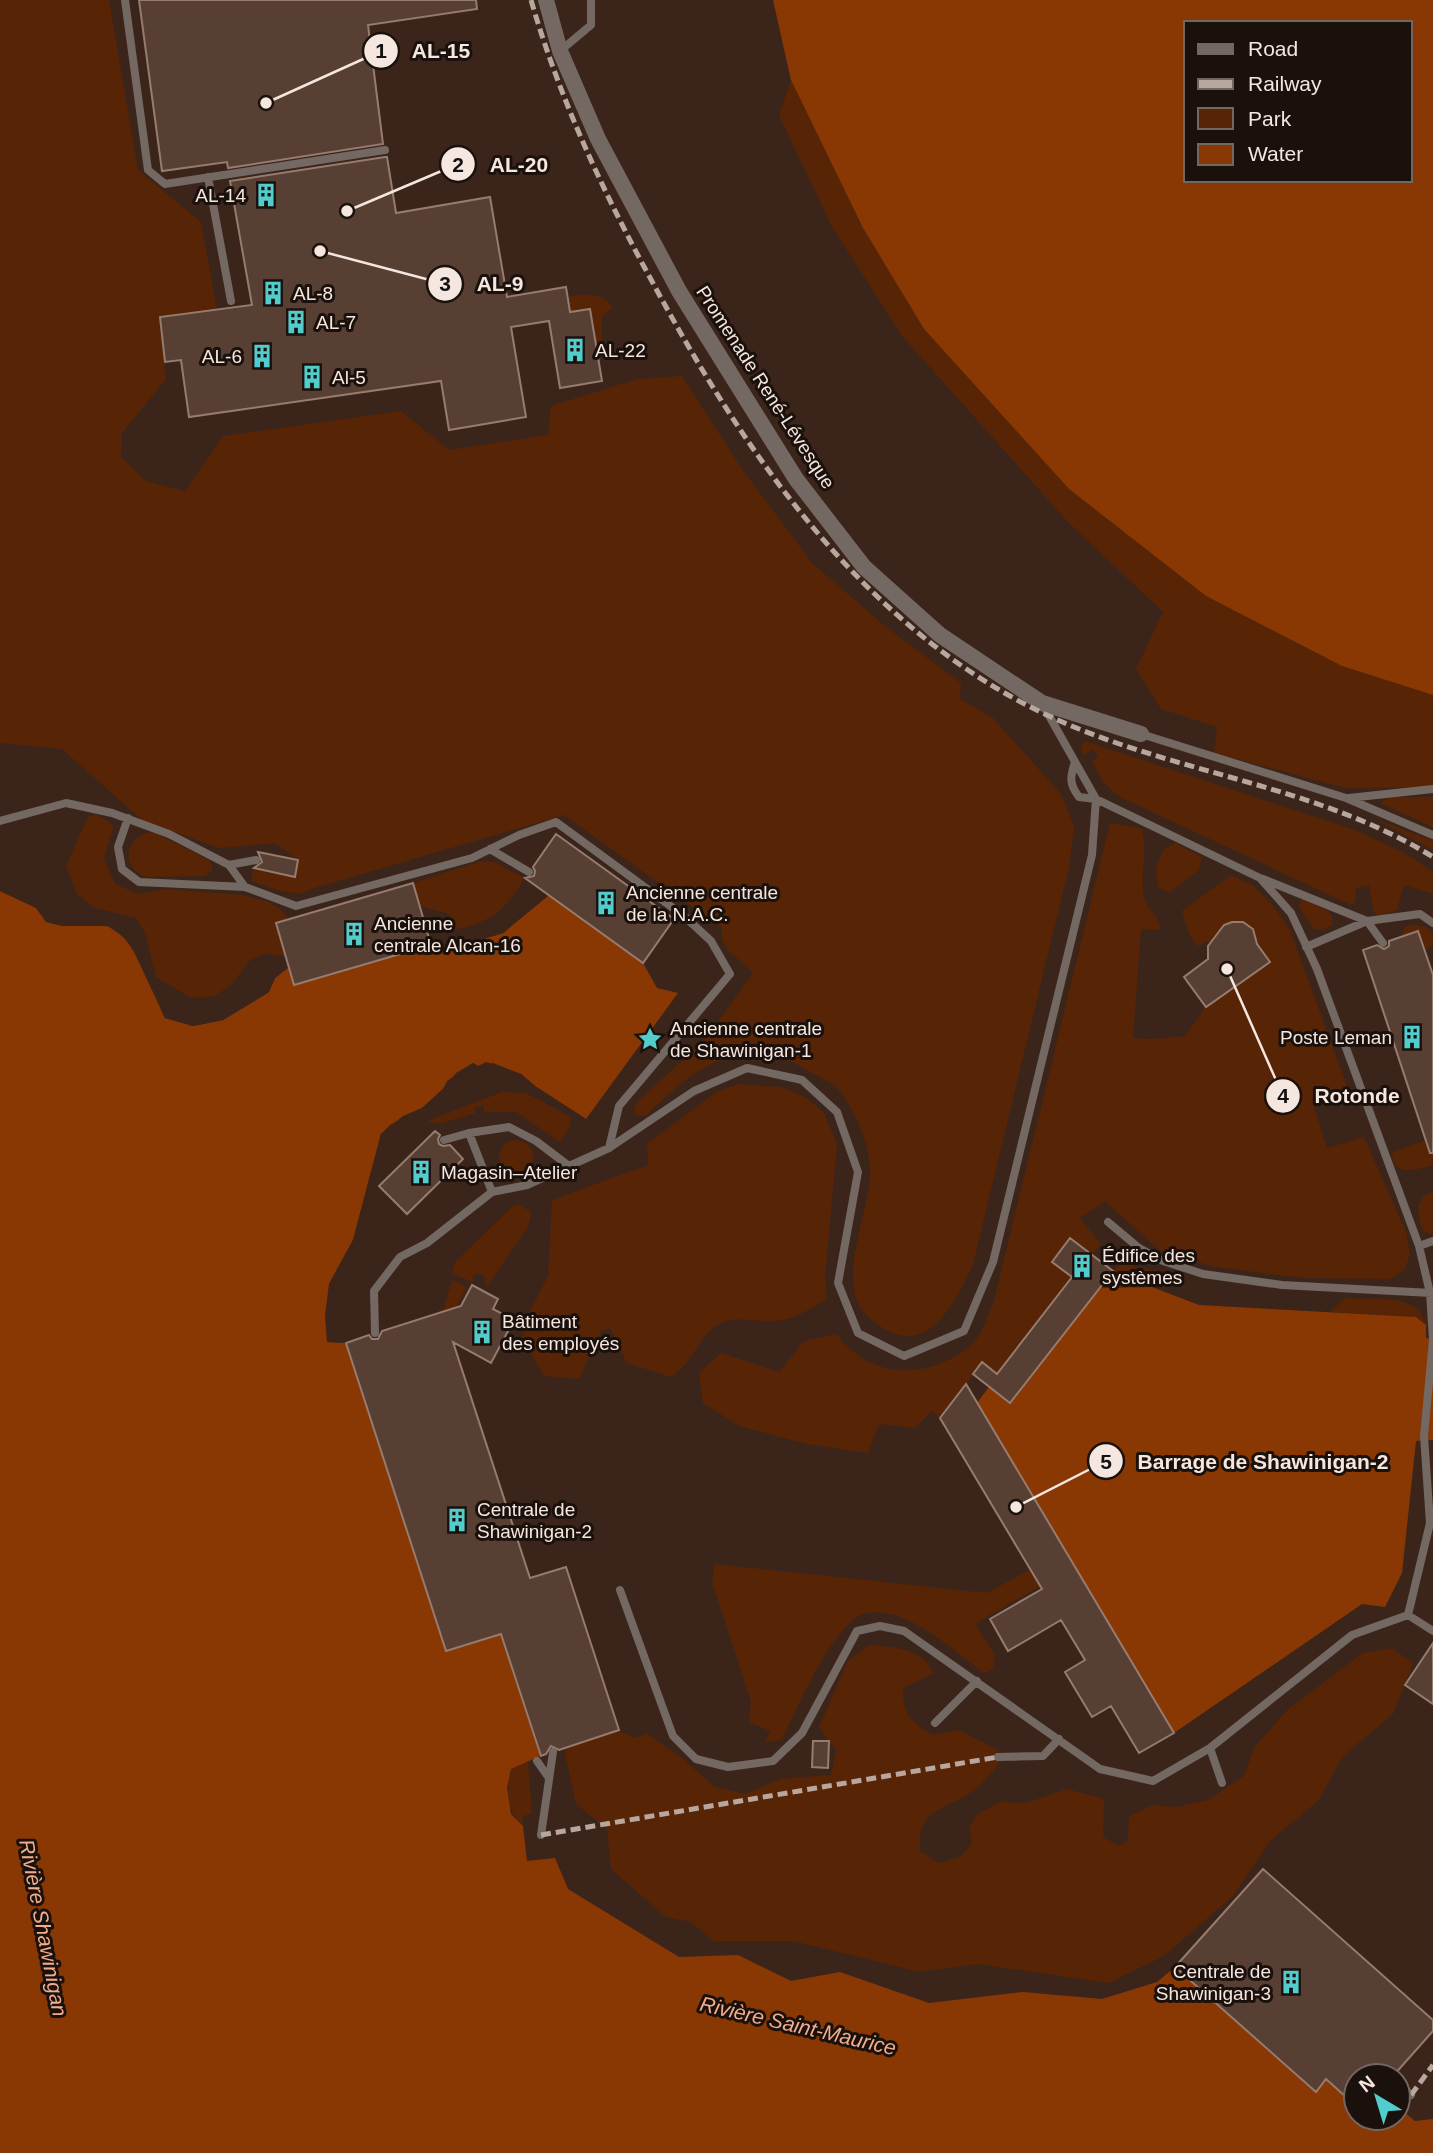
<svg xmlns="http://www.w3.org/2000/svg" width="1433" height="2153" font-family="Arial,sans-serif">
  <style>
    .green { fill: #572406 }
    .water { fill: #893803; fill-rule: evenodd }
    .pier { fill: #3b251b }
    .building { fill: #573f34; stroke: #967b6f; stroke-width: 2 }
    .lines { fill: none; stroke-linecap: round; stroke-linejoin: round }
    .lane { stroke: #746863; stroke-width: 8 }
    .street { stroke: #746863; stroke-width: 16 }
    .rail { stroke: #b8a79f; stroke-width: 5; stroke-dasharray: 10 5; stroke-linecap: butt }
    .labels { text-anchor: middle; stroke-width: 6; stroke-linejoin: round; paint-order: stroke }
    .poi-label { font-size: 19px; fill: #f5e6df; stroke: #1b110c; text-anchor: start }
    .street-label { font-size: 19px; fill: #f5e6df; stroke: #1b110c }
    .water-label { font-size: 21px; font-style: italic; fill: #f1ad8d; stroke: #1b110c }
    .leader { fill: none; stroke: #f5e6df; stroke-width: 2.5 }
    .callout-dot { fill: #f5e6df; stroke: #1b110c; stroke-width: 2.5 }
    .mark-label { font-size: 21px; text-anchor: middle; font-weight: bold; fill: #111 }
    .callout-label { font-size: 21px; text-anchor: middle; font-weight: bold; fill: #f5e6df; stroke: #1b110c; stroke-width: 6; stroke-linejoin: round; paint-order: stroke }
  </style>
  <rect width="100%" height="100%" fill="#3b251b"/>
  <!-- green -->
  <path class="green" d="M0,0H109L138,170L201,222L217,310L160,318L166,379L122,433L121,457L146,481L185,491L223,436L401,411L449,450L548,435L551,406L637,379L682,376L742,469L813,564L885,626L961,683L960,699L993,718L1061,794L1074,826L1069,867L973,1264C957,1300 928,1360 880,1326C871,1320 859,1310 856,1298C845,1259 869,1212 870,1172C870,1145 856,1111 838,1089C833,1083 823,1079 816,1075C782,1056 767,1046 726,1058C695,1067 668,1095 645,1116L636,1115L634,1108L640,1099L704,1041L753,973C740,957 719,952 722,928L564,815L311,889L302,894L280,891L251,881L254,868L295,876L298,860L275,843L219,848L142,820L62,749L0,743Z
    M791,80L863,228L924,329L1069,489L1206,596L1342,666L1433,695V787L1346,788L1214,753L1217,727L1161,709L1136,669L1163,612L1067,521L902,336L831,225L779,115Z
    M583,294L603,297L613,307L602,317V343L596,348L590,309L570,312L568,297Z
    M1084,741L1355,830L1403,852L1433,872V894L1404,885L1397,910L1379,916L1374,912L1369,885L1356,888L1355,902L1351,905L1122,798C1107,788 1099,779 1093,761L1098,757L1093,749L1084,755L1081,749Z
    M1391,797H1433V827L1380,803Z
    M95,814L109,821L113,828L104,859L115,884L139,894L167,889L242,895L266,901L279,908L289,919L286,956L265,954L251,959L232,984L215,996L191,998L156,977L145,933L136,918L95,908L77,894L66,866L88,817Z
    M1373,818L1433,841V850Z
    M1110,823L1140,828C1151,844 1137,879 1145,900C1149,912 1160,916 1160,930L1141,929L1133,1038L1151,1039L1185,1036L1206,1007L1270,962C1256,947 1260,945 1253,929C1237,924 1218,918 1217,942H1208L1197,946L1189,934L1182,911L1231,875L1252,885L1271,903L1290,930L1348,1089L1312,1100L1327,1148L1364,1137L1406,1232L1410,1254L1405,1269L1391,1279L1303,1278L1215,1267L1159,1250L1105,1201L1080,1218L1101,1244L1092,1255L1069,1239L1052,1262L1072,1277L997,1374L982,1363L940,1418L932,1411L915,1428L879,1424L868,1453L807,1444L739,1426L703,1403L699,1373L721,1353L779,1372L804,1341L836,1334C842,1340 848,1348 855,1353C890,1381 941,1373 973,1343C982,1334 987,1316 993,1305Z
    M150,832L157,834L209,860L212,865V871L205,876L146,877C120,868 124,838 150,832Z
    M1175,843L1202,857L1198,871L1169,893L1158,887L1156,869L1162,851Z
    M481,861L494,862L525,878C502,913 496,919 455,930L449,914L420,906L413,883Z
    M1302,899L1328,911L1332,917V925L1324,930L1314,929L1299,907Z
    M1414,924L1427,928L1433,934V945L1425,950L1418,932L1402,937L1404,927Z
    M739,1084L781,1087L807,1098L824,1113L837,1144L825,1279L827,1299C812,1308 795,1319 777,1321C759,1323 734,1314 718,1325C697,1338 692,1365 671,1377L627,1363L610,1328L601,1331L579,1379L544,1376L522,1339L528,1315L548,1276L552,1200L648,1165L647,1144L718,1091Z
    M502,1092L526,1093L571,1117L570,1127L560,1142L516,1112H485L483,1105L474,1108L476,1113L439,1124L427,1121Z
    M1433,1138V1165C1415,1170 1394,1178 1392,1152Z
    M499 1157a17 17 0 1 1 34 0a17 17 0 1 1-34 0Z
    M1433,1191V1233L1430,1234L1423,1231C1417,1214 1414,1198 1433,1191Z
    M518,1204L530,1211L531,1215L528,1227L486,1288C485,1281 486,1275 478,1273L473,1276V1282L452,1274L455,1262L512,1207Z
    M1128,1262L1135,1267L1158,1271L1152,1287L1100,1288L1120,1263Z
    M452,1280L467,1287L453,1313L460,1344L454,1346L443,1311Z
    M1345,1298C1372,1300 1419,1292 1426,1325L1416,1317L1330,1312Z
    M715,1564L987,1593L1030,1569L1040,1586L975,1624L995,1655L993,1668L988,1672H982C961,1655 917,1619 891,1614C882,1612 868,1611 859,1616C827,1636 800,1704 782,1739L765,1743L770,1731L749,1722L751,1702L712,1582Z
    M869,1645C894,1647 922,1648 934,1673L903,1688C903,1717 911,1720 932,1735L959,1730L998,1750L999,1764C991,1772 983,1784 973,1791C945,1811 917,1807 920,1851L939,1863L960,1857L972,1844L969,1827L979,1813L1000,1802L1026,1803L1067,1789L1104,1799L1103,1837L1119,1846L1128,1840L1129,1817L1151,1805L1176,1807L1208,1800L1244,1776L1254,1748L1287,1710L1363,1653L1392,1648L1413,1663L1393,1714L1343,1756L1318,1801L1270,1841L1233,1896L1164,1956L1109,1983L977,1964L920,1972L793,1941H714L691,1922L666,1917L611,1869L607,1829L576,1804L564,1748L618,1730L633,1738L648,1734L683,1759L715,1787L745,1794L780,1779L831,1775L836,1750L819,1727L848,1661Z
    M528,1761L532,1814L522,1816L523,1826C505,1808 507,1793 511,1769Z"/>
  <!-- water -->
  <path class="water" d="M773,0H1433V695L1342,666L1206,596L1069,489L924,329L863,228L791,80ZM1186,23H1410V180H1186Z
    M0,891L37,908L46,922C69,928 84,923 105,926C133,930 154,995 165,1018L193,1026L223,1020L269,992L275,978L289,967L431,945L444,951L503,933L549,895L643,963L657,988L678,993L586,1119L535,1086L521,1074L493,1063L478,1066L473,1063L447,1081L443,1089L422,1108L403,1116L381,1134L353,1240L329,1284L327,1342L346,1343L446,1651L501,1634L540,1756L511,1769L507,1788L511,1814L523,1826L527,1861L555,1858L568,1889L679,1957L738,1955L791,1981L840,1972L929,2003L1023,1992L1102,1999L1157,1982L1175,1967L1315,2091L1326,2079L1356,2106V2118H1398V2107L1415,2121L1433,2119V2153H0Z
    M1152,1287L1199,1305L1416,1317L1426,1325V1338L1433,1339V1440L1416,1441L1402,1573L1385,1607L1362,1604L1174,1733L977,1403L989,1387L1011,1403L1100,1288Z"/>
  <!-- pier -->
  <path class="pier" d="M0,887L39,905L48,919L62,923L108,922L132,939L168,1015L193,1022L221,1017L266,989L273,976L288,964L289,967L275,978L269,992L223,1020L193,1026L165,1018L129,941L108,926H62L46,922L36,908L0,891Z
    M546,893L549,895L503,933L444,951L431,945V942L444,948L502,930Z
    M486,1062L521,1074L535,1086L586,1119L577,1118L519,1077L486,1066L479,1069L473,1067L458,1076L446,1091L424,1111L392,1128L384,1136L356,1241L333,1285L328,1316L331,1339H345L346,1343L327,1342L325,1316L329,1284L353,1240L381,1134L390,1125L422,1108L443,1089L456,1073L473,1063L478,1066Z"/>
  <!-- building -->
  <path class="building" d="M139,0H476L477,9L368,25L383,144L228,168L227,162L162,171Z
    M385,157H387L396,213L490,197L507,297L566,287L570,312L590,309L602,381L560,388L549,321L511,327L526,417L449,430L441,381L189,417L181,360L165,362L160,317L252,305L230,181Z
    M556,834L674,919L643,963L525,878L534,876L535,871L533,867Z
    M258,852L298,860L295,877L254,868L262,862Z
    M413,883L431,945L294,985L276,923Z
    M1232,922H1243L1253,929L1257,944L1270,962L1206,1007L1184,977L1208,959V946L1224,925Z
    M1418,931L1433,975V1153H1430L1363,950L1377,945L1384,949L1389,946V941Z
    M435,1131L440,1135L438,1139L439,1144L443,1146L450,1145L463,1159L407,1214L379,1186Z
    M1070,1238L1113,1271L1010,1403L973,1374L982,1362L997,1374L1072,1277L1052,1262Z
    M472,1285L498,1299L493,1309L514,1320L491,1363L453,1342L530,1578L566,1567L619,1730L559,1750L551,1746L546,1754L541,1756L501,1634L446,1651L346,1343L369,1335L372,1339H378L382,1331L461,1306Z
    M966,1384L1174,1733L1139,1753L1111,1706L1092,1717L1065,1672L1085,1660L1061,1620L1008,1651L990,1619L1042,1589L940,1418Z
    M1433,1643V1704L1405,1685Z
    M813,1741H829L828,1768L812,1767Z
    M1263,1869L1433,2020V2031L1393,2076H1356V2106L1326,2079L1316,2092L1175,1967Z"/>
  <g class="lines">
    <!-- lane -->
    <path class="lane" d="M125,0L148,170L165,184L385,150
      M560,51L591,25V0
      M208,177L231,301
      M1141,734L1346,798L1433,835
      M1349,798L1433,789
      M128,818L118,847L122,869L139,882L245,887L296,906L472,858L519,835L556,822L684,916L711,941L730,974L619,1106L609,1148
      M0,821L66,803L112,813L169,834L229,865L245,887
      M490,849L529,872
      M229,865L256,860
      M1263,879L1367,921L1383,943
      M1306,947L1367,921L1420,914L1433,923
      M444,1140L469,1133
      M492,1192L469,1133L509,1127L536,1141L569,1166
      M1108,1222L1139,1248L1163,1261L1203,1274L1282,1285L1431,1293
      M1419,1246L1433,1241
      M375,1333L374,1291L400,1257L427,1243L492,1192L527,1185L609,1148L694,1091L747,1068L802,1080L837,1112L858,1172L838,1283L858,1333L904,1356L964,1331L993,1262L1092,855L1096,799L1043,705
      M620,1590L673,1736L696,1759L728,1767L773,1761L802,1733L857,1631L880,1626L904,1631L1100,1769L1153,1781L1210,1748L1352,1635L1408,1615L1430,1523L1424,1436L1433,1340L1430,1293L1419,1246L1317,969L1291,913L1260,878L1096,799L1079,797C1069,784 1070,777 1075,762
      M1408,1615L1433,1631
      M935,1723L977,1681
      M1210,1748L1222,1783
      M998,1757L1043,1756L1059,1739
      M537,1761L549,1778
      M541,1835L553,1752
      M1398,2083L1411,2095"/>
    <!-- street -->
    <path class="street" d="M546,0L560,51L598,139L679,291L796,479L864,567L940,635L1042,703L1141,734"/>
    <!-- rail -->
    <path class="rail" d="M531,0C560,100 604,194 654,285C747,457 866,631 1049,716C1173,774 1315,784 1433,857
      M541,1835L998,1757
      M1411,2095L1433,2065"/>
  </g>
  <!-- icons -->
  <defs>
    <g id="building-bare" transform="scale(1.89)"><path d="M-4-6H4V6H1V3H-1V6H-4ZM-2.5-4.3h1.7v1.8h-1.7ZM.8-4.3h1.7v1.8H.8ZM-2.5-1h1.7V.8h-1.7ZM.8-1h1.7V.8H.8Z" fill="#52cdce" stroke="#1b110c" stroke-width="2.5" paint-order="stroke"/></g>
    <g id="sight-bare" transform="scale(1.89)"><path d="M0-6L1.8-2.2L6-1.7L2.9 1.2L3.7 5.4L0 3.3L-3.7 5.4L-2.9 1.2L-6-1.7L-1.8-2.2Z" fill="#52cdce" stroke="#1b110c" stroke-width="2.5" paint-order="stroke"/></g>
  </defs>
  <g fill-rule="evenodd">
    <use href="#building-bare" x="266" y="195"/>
    <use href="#building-bare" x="273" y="293"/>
    <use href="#building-bare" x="296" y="322"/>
    <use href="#building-bare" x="575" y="350"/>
    <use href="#building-bare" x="262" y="356"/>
    <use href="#building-bare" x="312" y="377"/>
    <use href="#building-bare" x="606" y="903"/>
    <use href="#building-bare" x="354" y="934"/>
    <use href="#building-bare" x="1412" y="1037"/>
    <use href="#sight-bare" x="650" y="1039"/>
    <use href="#building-bare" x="421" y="1172"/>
    <use href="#building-bare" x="1082" y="1266"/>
    <use href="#building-bare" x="482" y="1332"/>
    <use href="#building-bare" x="457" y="1520"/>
    <use href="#building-bare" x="1291" y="1982"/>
  </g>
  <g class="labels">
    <!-- poi labels -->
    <g class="poi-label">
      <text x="246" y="202" text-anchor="end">AL-14</text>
      <text x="293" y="300">AL-8</text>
      <text x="316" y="329">AL-7</text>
      <text x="595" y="357">AL-22</text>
      <text x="242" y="363" text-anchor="end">AL-6</text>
      <text x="332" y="384">Al-5</text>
      <text x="626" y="899">Ancienne centrale<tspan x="626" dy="22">de la N.A.C.</tspan></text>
      <text x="374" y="930">Ancienne<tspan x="374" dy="22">centrale Alcan-16</tspan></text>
      <text x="670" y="1035">Ancienne centrale<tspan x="670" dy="22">de Shawinigan-1</tspan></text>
      <text x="1392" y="1044" text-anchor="end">Poste Leman</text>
      <text x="441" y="1179">Magasin–Atelier</text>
      <text x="1102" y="1262">Édifice des<tspan x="1102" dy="22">systèmes</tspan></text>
      <text x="502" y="1328">Bâtiment<tspan x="502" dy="22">des employés</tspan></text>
      <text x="477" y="1516">Centrale de<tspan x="477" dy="22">Shawinigan-2</tspan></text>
      <text x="1271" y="1978" text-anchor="end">Centrale de<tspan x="1271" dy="22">Shawinigan-3</tspan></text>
    </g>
    <!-- street labels -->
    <g class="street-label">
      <text transform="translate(766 387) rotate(57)" y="7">Promenade René-Lévesque</text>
    </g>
    <!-- water labels -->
    <g class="water-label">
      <text transform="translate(43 1928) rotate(79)" y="7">Rivière Shawinigan</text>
      <text transform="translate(798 2026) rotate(13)" y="7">Rivière Saint-Maurice</text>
    </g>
  </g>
  <!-- callouts -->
  <path class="leader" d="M266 103L381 51M347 211L458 164M320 251L445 284M1227 969L1283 1096M1016 1507L1106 1461"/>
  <g class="callout-dot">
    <circle cx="266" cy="103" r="7"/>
    <circle cx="347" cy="211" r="7"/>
    <circle cx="320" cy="251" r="7"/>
    <circle cx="1227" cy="969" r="7"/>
    <circle cx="1016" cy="1507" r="7"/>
    <circle cx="381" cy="51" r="18"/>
    <circle cx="458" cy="164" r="18"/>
    <circle cx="445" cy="284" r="18"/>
    <circle cx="1283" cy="1096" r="18"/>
    <circle cx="1106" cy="1461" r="18"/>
  </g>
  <g class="mark-label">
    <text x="381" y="58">1</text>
    <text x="458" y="172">2</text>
    <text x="445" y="291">3</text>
    <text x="1283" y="1103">4</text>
    <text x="1106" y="1469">5</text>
  </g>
  <g class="callout-label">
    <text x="441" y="58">AL-15</text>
    <text x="519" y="172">AL-20</text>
    <text x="500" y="291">AL-9</text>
    <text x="1357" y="1103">Rotonde</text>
    <text x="1263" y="1469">Barrage de Shawinigan-2</text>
  </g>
  <!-- legend -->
  <rect x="1184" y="21" width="228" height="161" fill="#1b110c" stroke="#726660" stroke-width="2"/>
  <rect x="1198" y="44" width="35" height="10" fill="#746863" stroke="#726660" stroke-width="2"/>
  <text x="1248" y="56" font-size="21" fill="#f5e6df">Road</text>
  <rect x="1198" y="79" width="35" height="10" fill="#b8a79f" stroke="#726660" stroke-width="2"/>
  <text x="1248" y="91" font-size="21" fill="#f5e6df">Railway</text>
  <rect x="1198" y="108" width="35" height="21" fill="#572406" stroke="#726660" stroke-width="2"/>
  <text x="1248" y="126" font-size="21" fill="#f5e6df">Park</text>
  <rect x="1198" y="144" width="35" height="21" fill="#893803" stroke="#726660" stroke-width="2"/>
  <text x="1248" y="161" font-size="21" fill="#f5e6df">Water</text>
  <!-- north arrow -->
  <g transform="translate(1377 2097) rotate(322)"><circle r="33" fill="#1b110c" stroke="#726660" stroke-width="2"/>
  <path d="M0-5L12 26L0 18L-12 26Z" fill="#52cdce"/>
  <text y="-10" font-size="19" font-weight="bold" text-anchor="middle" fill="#f5e6df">N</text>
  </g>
</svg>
